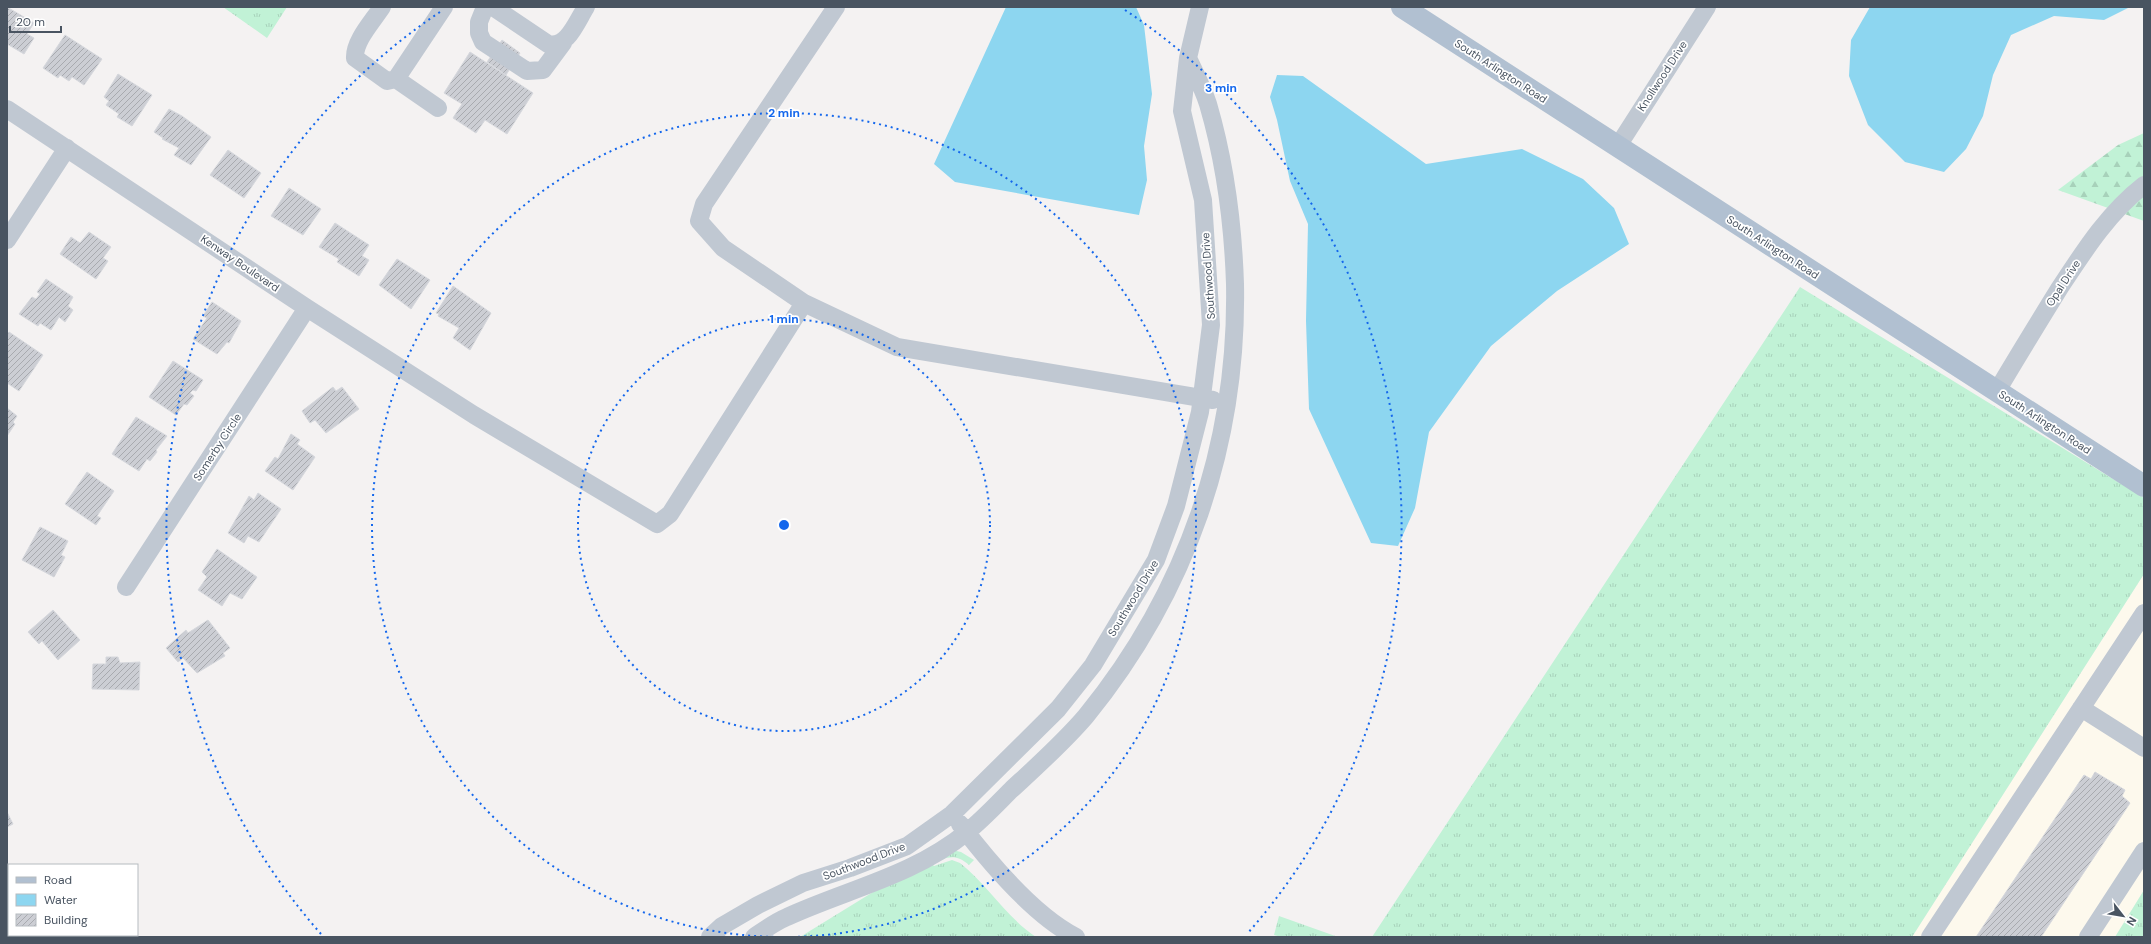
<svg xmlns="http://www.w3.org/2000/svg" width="2151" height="944" font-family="'DM Sans',sans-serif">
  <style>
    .commercial { fill: #fdf9ed }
    .grass { fill: url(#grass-tufts) }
    .forest { fill: url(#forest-firs) }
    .water { fill: #8dd6f0 }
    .building { fill: url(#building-hatch); stroke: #d6d8dd }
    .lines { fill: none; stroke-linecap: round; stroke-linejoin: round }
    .minor { stroke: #c0c8d2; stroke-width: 18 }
    .major { stroke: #b1c0d1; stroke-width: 22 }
    .ring { fill: none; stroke: #1467ec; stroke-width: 2; stroke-dasharray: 2 4 }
    .labels { text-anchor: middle; stroke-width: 3.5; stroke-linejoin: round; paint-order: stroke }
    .street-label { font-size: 11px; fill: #495461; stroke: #fff }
    .centre { fill: #1467ec; stroke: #fff; stroke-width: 2 }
    .ring-label { font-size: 12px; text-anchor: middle; font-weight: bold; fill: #1467ec; stroke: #fff; stroke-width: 3.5; stroke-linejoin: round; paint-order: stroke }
  </style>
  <defs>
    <pattern id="grass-tufts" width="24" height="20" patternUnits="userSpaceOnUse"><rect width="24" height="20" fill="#c1f2d6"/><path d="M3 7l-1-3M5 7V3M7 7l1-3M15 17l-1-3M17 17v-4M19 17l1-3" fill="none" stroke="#a7d1ba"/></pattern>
    <pattern id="forest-firs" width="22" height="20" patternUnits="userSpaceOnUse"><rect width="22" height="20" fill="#c1f2d6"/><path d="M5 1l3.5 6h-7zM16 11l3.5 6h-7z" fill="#a7d1ba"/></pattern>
    <pattern id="building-hatch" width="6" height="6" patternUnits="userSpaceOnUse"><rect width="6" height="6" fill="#ccced4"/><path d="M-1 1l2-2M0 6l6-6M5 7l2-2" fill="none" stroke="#a8aaaf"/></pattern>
  </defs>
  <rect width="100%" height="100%" fill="#f4f2f2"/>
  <!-- commercial -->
  <path class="commercial" d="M2144,574V890L2115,937H1912Z"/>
  <!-- grass -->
  <path class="grass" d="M223,7H287L267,38Z
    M1800,287L2144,498V574L1912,937H1372Z
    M952,850L961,852L974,860L969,865C955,853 947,857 932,864L934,866L952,860L960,863C988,885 1006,917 1036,937H800L930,857Z
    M2144,890V937H2115Z
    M1279,916L1338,937H1281L1274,935Z"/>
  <!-- forest -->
  <path class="forest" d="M2144,133V221L2058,190L2118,145Z"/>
  <!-- water -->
  <path class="water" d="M1006,7H1136L1144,25L1152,94L1144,146L1147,180L1139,215L955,182L934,164Z
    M1870,7H2130L2104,20L2054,16L2011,35L1993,75L1983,116L1966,149L1944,172L1905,162L1868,125L1849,76L1851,40Z
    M1277,75L1303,76L1426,164L1522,149L1583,179L1614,208L1629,244L1557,291L1491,346L1429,432L1415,508L1398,546L1371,543L1309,409L1306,321L1308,224L1290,181L1277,120L1270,97Z"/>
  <!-- building -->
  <path class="building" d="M7,7L34,23L27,34L34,38L24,54L7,44Z
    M65,35L102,59L84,85L72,77L69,81L60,75L58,78L43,68Z
    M502,40L520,53L506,75L487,62Z
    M470,52L533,93L507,134L485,120L476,133L453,118L462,104L444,93Z
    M118,74L152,95L132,126L117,117L119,114L106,105L109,101L104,97Z
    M169,109L182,116L211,137L191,165L174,155L179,148L162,139L163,138L154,132Z
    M228,150L261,173L244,198L210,175Z
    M289,188L321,209L303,235L271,216Z
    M335,223L369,245L362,256L369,260L359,276L337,262L339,259L319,247Z
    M89,232L111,247L103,258L108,261L96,279L60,254L71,237L80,243Z
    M397,259L430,280L411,309L379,285Z
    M46,279L73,297L68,306L73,310L65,322L59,317L51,330L40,323L38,326L19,314L32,297L36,299L40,294L37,292Z
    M453,286L491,313L470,350L453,338L459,328L438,316L439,314L436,313Z
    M212,302L241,321L229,343L227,342L217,354L193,339L207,318L203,316Z
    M9,332L43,355L19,391L7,383V335Z
    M173,361L203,380L196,391L193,390L190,393L194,396L187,405L184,404L176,415L149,397Z
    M333,387L336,391L342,387L359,409L326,433L315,420L310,423L302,411Z
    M7,408L17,416L13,422L15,424L7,436Z
    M136,417L167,436L156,450L157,452L150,461L147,459L139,471L112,454Z
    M291,434L300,440L297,444L315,457L293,490L265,471L275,457L278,459Z
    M87,472L114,491L97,516L101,518L96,525L65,504Z
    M258,493L281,509L259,542L248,536L244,543L228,533L249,496L254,500Z
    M40,527L68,541L61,555L65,557L54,577L22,560Z
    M217,549L257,577L242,599L230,593L222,606L198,590L207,577L202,572Z
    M53,610L80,640L58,660L42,641L39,644L28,632Z
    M208,620L230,648L223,653L225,656L197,673L183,658L178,662L166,648L186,630L188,633Z
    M106,657H118L120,663L140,662L139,690L92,689L93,664H106Z
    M2095,772L2125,790L2122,796L2130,803L2041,937H1976L2084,775L2091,779Z
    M7,812L13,824L7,827Z"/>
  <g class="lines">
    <!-- minor -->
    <path class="minor" d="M382,7C373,21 354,41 355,58L387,81L396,79L444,7
      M485,7L479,22V33L483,42L527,71L543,70L563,43
      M493,7L548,44C567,49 577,21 586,7
      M836,7L704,204L699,221L723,248L804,303L897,347L1213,400
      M1188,58L1200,7
      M396,79L438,108
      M7,109L307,308L474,415L657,524L670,514L804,303
      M1618,146L1707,7
      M7,240L67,148
      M1997,391C2017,357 2038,323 2059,289C2084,251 2108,213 2144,185
      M126,587L307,308
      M2081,708L2144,748
      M960,824C989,862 1033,915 1076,937
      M710,937L722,926L758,905L803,883L850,868L907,846L952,814L1058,709L1093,665L1156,560L1176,506L1200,412L1211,325L1203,200L1182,111L1188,58C1195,73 1203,88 1208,104C1225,162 1233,223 1235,284C1238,444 1187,592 1086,716C1063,743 1037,766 1011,790C997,804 982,820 967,832C913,876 848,889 787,917C775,922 764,930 754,937
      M1930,937L2144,613
      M2088,937L2144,851"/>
    <!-- major -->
    <path class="major" d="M1402,7L2144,486"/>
  </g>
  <!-- distance rings -->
  <g class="ring">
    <circle cx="784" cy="525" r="206"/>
    <path d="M780 937A412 412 0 1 1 788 937"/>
    <path d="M321 934A618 618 0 0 1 443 10M1125 10A618 618 0 0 1 1247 934"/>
  </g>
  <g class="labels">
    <!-- street labels -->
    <g class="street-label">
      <text transform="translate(1501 71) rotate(33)" y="4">South Arlington Road</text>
      <text transform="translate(1662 76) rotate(-57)" y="4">Knollwood Drive</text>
      <text transform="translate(1773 247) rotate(33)" y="4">South Arlington Road</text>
      <text transform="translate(240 263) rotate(34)" y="4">Kenway Boulevard</text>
      <text transform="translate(1208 276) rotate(-94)" y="4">Southwood Drive</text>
      <text transform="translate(2063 283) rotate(-57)" y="4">Opal Drive</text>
      <text transform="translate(2045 422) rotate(33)" y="4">South Arlington Road</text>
      <text transform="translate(217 447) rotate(-57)" y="4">Somerby Circle</text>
      <text transform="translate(1133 598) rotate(-59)" y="4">Southwood Drive</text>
      <text transform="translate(864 861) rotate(-21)" y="4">Southwood Drive</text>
    </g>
  </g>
  <circle cx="784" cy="525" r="6" class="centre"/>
  <g class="ring-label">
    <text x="1221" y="92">3 min</text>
    <text x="784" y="117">2 min</text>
    <text x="784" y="323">1 min</text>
  </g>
  <!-- border -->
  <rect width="2151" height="944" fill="none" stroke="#495461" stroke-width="16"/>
  <!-- legend -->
  <rect x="8" y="864" width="130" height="72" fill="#ffffff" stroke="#b6bbc0"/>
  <rect x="16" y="877" width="20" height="6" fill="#b1c0d1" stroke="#b6bbc0"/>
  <text x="44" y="884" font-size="12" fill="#495461">Road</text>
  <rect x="16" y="894" width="20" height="12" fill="#8dd6f0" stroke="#b6bbc0"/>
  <text x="44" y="904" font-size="12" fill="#495461">Water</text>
  <rect x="16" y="914" width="20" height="12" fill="url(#building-hatch)" stroke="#b6bbc0"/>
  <text x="44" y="924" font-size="12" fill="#495461">Building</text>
  <!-- north arrow -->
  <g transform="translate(2123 916) rotate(121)" stroke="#ffffff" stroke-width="3" paint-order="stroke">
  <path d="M0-3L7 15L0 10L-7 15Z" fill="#495461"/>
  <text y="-6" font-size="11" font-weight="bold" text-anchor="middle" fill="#495461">N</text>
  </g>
  <!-- scale -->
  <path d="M10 26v6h51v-6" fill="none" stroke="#495461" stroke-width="2"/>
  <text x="16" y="26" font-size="12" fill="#495461" stroke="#ffffff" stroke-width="3" paint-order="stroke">20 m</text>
</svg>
